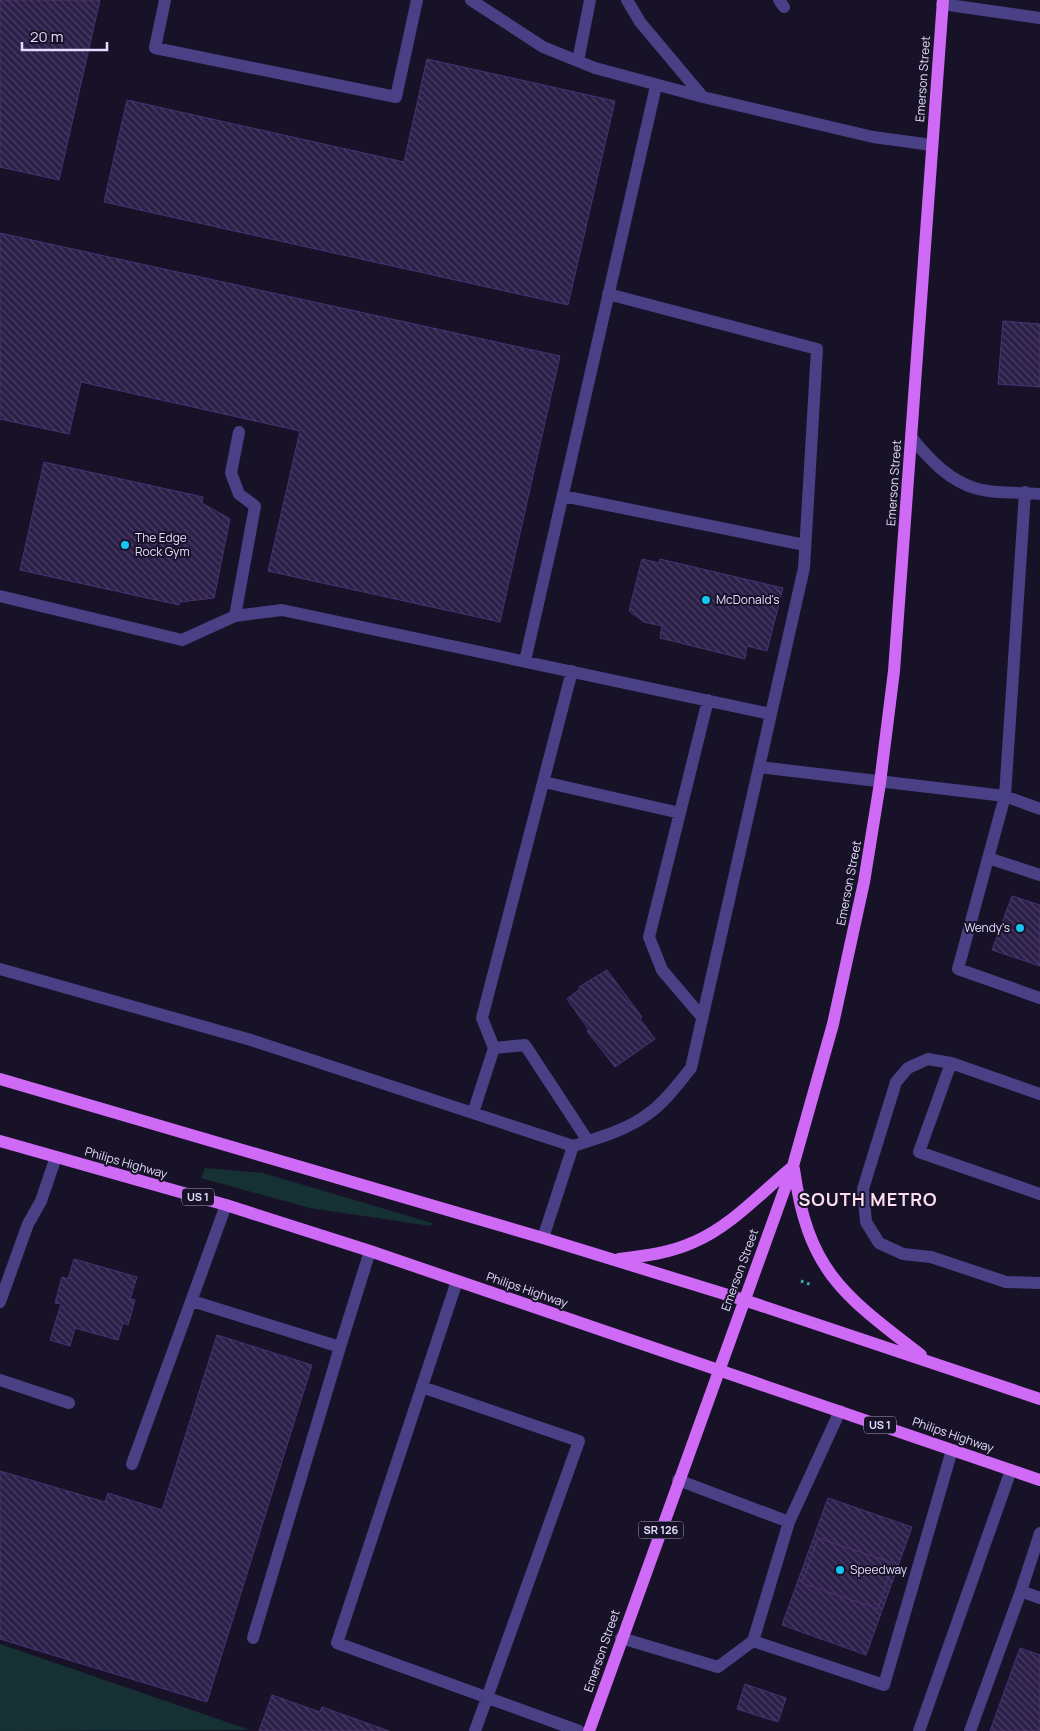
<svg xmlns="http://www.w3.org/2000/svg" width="1040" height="1731" font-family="Manrope,sans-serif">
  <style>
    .green { fill: #153133 }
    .building { fill: url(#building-back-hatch); stroke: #463373 }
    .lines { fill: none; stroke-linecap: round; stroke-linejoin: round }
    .path { stroke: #38b1b5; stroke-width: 3; stroke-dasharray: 2.5 4; stroke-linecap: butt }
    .lane { stroke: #494085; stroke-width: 12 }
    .street { stroke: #494085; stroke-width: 12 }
    .primary { stroke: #cf6af6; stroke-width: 12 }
    .poi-dot { fill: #14c6f1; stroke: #181229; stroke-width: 2 }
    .labels { text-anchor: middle; stroke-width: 4; stroke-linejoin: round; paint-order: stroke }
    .shield { fill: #181229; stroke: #a69fbd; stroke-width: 1 }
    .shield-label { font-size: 11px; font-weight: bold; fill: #e3dcfd }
    .street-label { font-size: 12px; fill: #e3dcfd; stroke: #181229 }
    .poi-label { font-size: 12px; fill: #e3dcfd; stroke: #181229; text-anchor: start }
    .district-label { font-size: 18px; font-weight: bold; letter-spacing: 1px; fill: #fddeef; stroke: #181229 }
  </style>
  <defs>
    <pattern id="building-back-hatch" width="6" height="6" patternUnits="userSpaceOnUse" patternTransform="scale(1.25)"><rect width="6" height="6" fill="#2c1f49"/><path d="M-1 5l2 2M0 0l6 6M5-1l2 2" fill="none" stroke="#4a3f64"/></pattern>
  </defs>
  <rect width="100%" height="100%" fill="#181229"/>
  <!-- green -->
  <path class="green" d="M205,1168L263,1173L432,1223L431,1226L310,1208L201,1178Z
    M0,1644L250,1730L0,1731Z"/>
  <!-- building -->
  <path class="building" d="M0,0H100L59,180L0,167Z
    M427,59L615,101L568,305L104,202L127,100L404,162Z
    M0,233L560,356L500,622L268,571L300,431L81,382L69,434L0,419Z
    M1003,321L1040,324V387L998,384Z
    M44,462L203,497L202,503L230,519L214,598L180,602L179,605L20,570Z
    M642,559L659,563L660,559L783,588L767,651L747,646L745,659L660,638L662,626L644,622L629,611Z
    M1012,896L1040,905V966L992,950Z
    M607,970L642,1017L640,1019L655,1039L615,1067L587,1031L589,1030L567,999L580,989L579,987Z
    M74,1259L137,1277L130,1299L135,1300L128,1325L123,1323L118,1340L75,1328L70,1346L50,1340L61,1304L55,1303L62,1277L68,1279Z
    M217,1335L312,1365L207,1702L0,1639V1471L105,1502L108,1493L162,1510Z
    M828,1498L912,1527L866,1655L782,1625Z
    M818,1538L893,1563L878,1609L802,1583Z
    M1020,1648L1040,1655V1731H990Z
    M745,1684L786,1698L778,1722L737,1709Z
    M272,1695L320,1712L322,1707L389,1731H259Z"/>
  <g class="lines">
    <!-- path -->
    <path class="path" d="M801,1281L812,1285"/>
    <!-- lane -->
    <path class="lane" d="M165,0L155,48L396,97L417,0
      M471,0L543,47L595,68L703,97L873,137L932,145
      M627,0L640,22L703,97
      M779,0L784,7
      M578,61L590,0
      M911,437C929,459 950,482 978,489C997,494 1020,492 1040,494
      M1025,492L1005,796L958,969L1040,998
      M563,496L805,545
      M0,596L182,640L235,616L282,610L771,714
      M235,616L255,506L239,494L231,473L239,432
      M525,661L656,86
      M759,767L1005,796L1040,809
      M544,782L680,813
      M988,858L1040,875
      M0,969L251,1040L573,1146C598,1138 627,1130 648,1114C665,1102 678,1084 691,1068L804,568L817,349L608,294
      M702,1017L662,970L649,937L708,700
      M494,1048L525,1045L588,1141
      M951,1063L1040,1094
      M473,1113L494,1048L482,1018L572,671
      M1040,1194L919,1152L951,1063L928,1059L908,1068L896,1082L863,1189L866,1222L879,1243L903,1254L931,1257L1006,1282L1040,1283
      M543,1238L573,1146
      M457,1281L337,1643L579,1731
      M192,1301L340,1347L370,1251
      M0,1302L28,1224L41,1201L56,1157
      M0,1380L69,1403
      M422,1387L579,1441L475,1731
      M132,1464L226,1205
      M678,1480L789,1522
      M1021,1591L1040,1533
      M253,1638L340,1347
      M621,1638L718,1667L753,1641L789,1522L840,1411
      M753,1641L884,1685L952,1450
      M919,1731L1011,1470
      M970,1731L1021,1591L1040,1598"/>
    <!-- street -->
    <path class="street" d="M942,4L1040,18"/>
    <!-- primary -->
    <path class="primary" d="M0,1079L543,1238L744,1300L1040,1399
      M0,1141L226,1205L370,1251L1040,1480
      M794,1169C808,1271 843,1295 921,1355
      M619,1259C645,1256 670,1253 694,1242C730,1227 761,1193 791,1168
      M589,1731L793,1166L833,1024L864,882L880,783L894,671L943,0"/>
  </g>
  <!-- markers -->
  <g class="poi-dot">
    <circle cx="125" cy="545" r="5"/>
    <circle cx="706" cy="600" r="5"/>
    <circle cx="1020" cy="928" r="5"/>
    <circle cx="840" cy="1570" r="5"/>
  </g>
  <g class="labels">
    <!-- shield labels -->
    <g class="shield">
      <rect x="182" y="1188.5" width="32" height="17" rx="4"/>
      <rect x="864" y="1416.5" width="32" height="17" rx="4"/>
      <rect x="638.5" y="1521.5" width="45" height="17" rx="4"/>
    </g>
    <g class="shield-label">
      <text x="198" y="1201">US 1</text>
      <text x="880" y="1429">US 1</text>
      <text x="661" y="1534">SR 126</text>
    </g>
    <!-- street labels -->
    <g class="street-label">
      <text transform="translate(923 79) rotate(-86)" y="4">Emerson Street</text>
      <text transform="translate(894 483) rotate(-86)" y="4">Emerson Street</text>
      <text transform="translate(849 883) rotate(-79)" y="4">Emerson Street</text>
      <text transform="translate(126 1163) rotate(16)" y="4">Philips Highway</text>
      <text transform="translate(740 1270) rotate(-70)" y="4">Emerson Street</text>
      <text transform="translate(527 1290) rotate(19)" y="4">Philips Highway</text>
      <text transform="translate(953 1435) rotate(19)" y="4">Philips Highway</text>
      <text transform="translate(602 1651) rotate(-71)" y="4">Emerson Street</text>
    </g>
    <!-- poi labels -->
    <g class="poi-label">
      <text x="135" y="542">The Edge<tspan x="135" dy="14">Rock Gym</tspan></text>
      <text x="716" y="604">McDonald's</text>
      <text x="1010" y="932" text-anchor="end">Wendy's</text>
      <text x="850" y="1574">Speedway</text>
    </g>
    <!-- district labels -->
    <g class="district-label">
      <text x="868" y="1206">SOUTH METRO</text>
    </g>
  </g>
  <!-- scale -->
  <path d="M22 42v8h85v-8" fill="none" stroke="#e3dcfd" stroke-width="2.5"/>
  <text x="30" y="42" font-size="15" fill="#e3dcfd" stroke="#181229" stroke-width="4" paint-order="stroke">20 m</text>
</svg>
